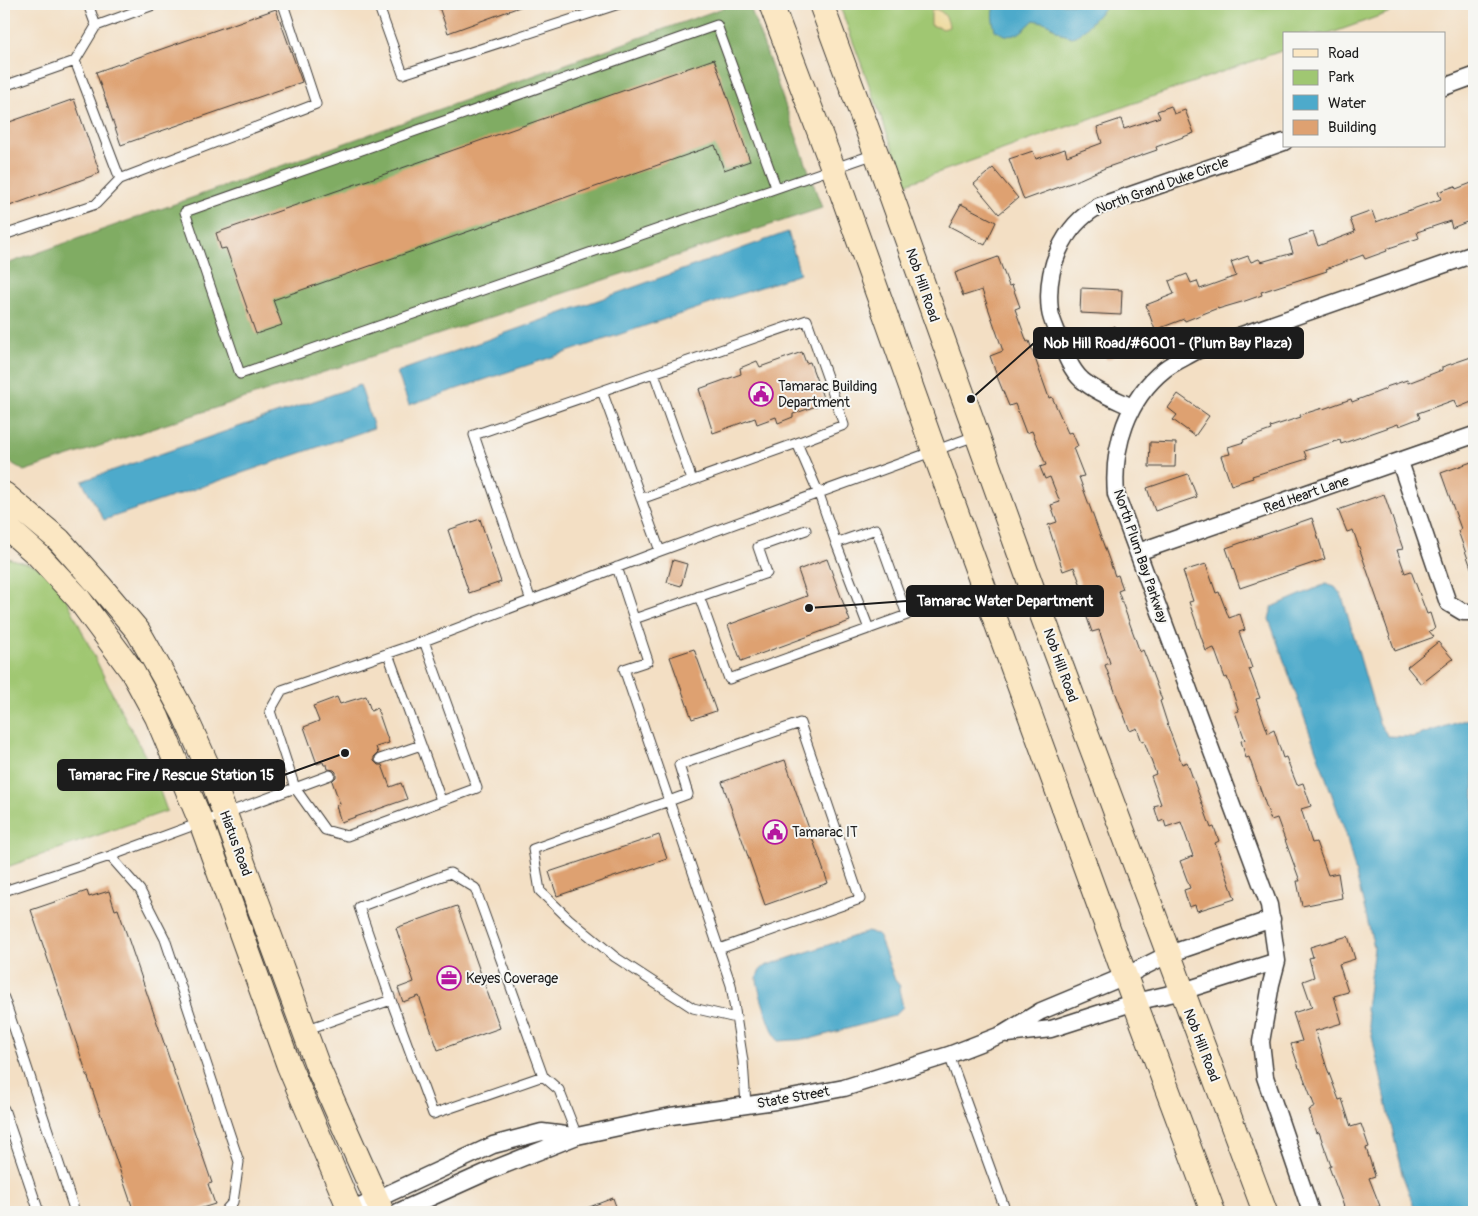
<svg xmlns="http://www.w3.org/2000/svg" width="1478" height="1216" font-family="Pangolin,sans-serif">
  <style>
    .green { fill: #a0c772; stroke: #5e7247 }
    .forest { fill: #80ac64; stroke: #4e6440 }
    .sand { fill: #eeda9e; stroke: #857b5d }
    .water { fill: #4daacb; stroke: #346374 }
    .building { fill: #dea171 }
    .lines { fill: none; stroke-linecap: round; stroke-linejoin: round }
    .service-casing { stroke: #3c3935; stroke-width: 11 }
    .minor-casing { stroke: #3c3935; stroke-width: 19 }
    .secondary-casing { stroke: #3c3935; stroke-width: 26 }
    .service { stroke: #fff; stroke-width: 9 }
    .minor { stroke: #fff; stroke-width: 16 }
    .secondary { stroke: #fbe7c3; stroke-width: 24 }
    .labels { text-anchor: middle; stroke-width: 4; stroke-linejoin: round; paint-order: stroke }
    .street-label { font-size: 14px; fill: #1c1c1c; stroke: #f6f6f2 }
    .poi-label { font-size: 14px; fill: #1c1c1c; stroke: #f6f6f2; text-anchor: start }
    .leader { fill: none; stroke: #1c1c1c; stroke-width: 2 }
    .callout-dot { fill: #1c1c1c; stroke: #f6f6f2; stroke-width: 2 }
    .callout { fill: #1c1c1c; stroke: #1c1c1c; stroke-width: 2 }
    .callout-label { font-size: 15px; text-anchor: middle; font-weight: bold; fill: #fff }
  </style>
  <rect width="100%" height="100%" fill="#f6f6f2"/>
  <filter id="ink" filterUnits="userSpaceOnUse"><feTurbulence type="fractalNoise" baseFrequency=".02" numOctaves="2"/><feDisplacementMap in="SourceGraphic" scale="10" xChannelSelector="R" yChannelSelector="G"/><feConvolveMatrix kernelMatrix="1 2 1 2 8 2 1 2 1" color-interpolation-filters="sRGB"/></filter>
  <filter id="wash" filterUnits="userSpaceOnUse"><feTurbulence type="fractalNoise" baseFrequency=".0096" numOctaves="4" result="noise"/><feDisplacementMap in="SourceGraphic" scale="20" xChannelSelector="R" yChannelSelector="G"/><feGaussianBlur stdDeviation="1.12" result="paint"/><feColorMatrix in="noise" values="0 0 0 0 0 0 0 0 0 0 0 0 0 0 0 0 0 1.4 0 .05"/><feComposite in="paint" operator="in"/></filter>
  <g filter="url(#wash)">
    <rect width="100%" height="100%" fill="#f3dfc4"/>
    <!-- green -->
    <path class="green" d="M839,4H1413L1329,34H1284V50L906,184Z
      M4,557L53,571L111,691L152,769L167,811L4,868Z"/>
    <!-- forest -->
    <path class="forest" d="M734,4H749L822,208L24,471L4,458V265Z"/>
    <!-- sand -->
    <path class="sand" d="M935,9C943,11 948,18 949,27L943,29L931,25V11Z"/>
    <!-- water -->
    <path class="water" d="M996,4H1108L1080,34L1072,37L1062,34L1047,23L1034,20C1020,33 1014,42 995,30C993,21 990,12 996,4Z
      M788,232L800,274L409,405L397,372Z
      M360,385L374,428L104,520L82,481Z
      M1326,584L1335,587L1342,596L1379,723L1388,736L1413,737L1474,717V1212H1416L1402,1174L1366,1009L1374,947L1346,834L1269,619L1272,607Z
      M867,932L878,934L895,980L900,986L899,989L903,1007L894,1016L810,1039L778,1041C771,1030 758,992 757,979C757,973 761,969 765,966Z"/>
    <g id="blocks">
      <!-- building -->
      <path class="building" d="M438,4H525V5L448,33Z
        M276,9L302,82L121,145L96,72Z
        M714,59L750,161L724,170L715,145L273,300L282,325L256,334L226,248L221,249L216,233Z
        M74,99L100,173L4,208V124Z
        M1171,106L1174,114L1185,110L1194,133L1156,147L1157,150L1105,168L1076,181L1024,200L1009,159L1033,151L1036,159L1065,149L1067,156L1102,143L1097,127L1121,119L1124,129L1160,117L1157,111Z
        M993,168L1018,198L999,214L974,184Z
        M1474,182V219L1452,228L1450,221L1417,232L1419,238L1386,249L1387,251L1365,259L1363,255L1326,269L1327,271L1261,292L1262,295L1245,301L1218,309V308L1185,321L1184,319L1155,330L1146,305L1174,294L1169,281L1187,274L1191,283L1197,281L1200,289L1236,276L1231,262L1248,256L1251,262L1259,259L1261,262L1293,253L1289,240L1313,232L1318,246L1355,232L1350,219L1372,211L1376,222L1441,199L1438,192L1455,186L1456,189Z
        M961,204L996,222L985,245L949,226Z
        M998,257L1009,286L1012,285L1020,307L1015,309L1027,342L1029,341L1049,398L1052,397L1068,433L1072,432L1078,446L1073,448L1084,476L1079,477L1115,576L1118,575L1123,589L1118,591L1140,652L1143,650L1152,673L1162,700L1160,701L1170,732L1182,764L1187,762L1211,828L1214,827L1219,841L1215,843L1235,899L1197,911L1195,905L1189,907L1184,890L1190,888L1180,861L1193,856L1181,822L1166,827L1164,820L1159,822L1154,806L1161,804L1151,776L1156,774L1144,741L1142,742L1137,728L1130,731L1105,665L1110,663L1099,630L1092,632L1084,609L1089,607L1074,567L1063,571L1048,525L1057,522L1051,505L1060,502L1050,477L1045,479L1040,467L1046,465L1032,431L1026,433L1015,404L1009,406L998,379L990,356L1003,351L982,290L963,296L955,273Z
        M1081,288L1122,290L1121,315L1080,313Z
        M1115,326L1128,348L1107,360L1095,338Z
        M802,352L806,363L810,362L825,403L793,414V417L778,423L776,417L757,424L755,418L713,433L699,389L741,374L740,368L757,361L760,367Z
        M1474,356V401L1457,408L1454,400L1418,413L1420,418L1399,426L1398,424L1341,444L1340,440L1304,451L1307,459L1252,476L1253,478L1231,485L1221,456L1230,454L1228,447L1244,442L1243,440L1271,430L1270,427L1301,417L1300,415L1323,408V409L1351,399L1352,402L1386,389V387L1407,380L1408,383L1442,370V367Z
        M1178,394L1209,416L1195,436L1173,420L1177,415L1168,408Z
        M1150,442L1176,443L1175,467H1149Z
        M1474,461V572L1473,573L1458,531L1461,529L1441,473Z
        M1188,474L1197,497L1155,511L1147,488Z
        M1384,494L1403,549L1397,550L1405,573L1411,571L1427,614L1430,613L1435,629L1429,631L1434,637L1395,651L1353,530L1347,532L1338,510Z
        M1312,518L1325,559L1240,588L1226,548Z
        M480,519L501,582L469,593L448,530Z
        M827,559L850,621L741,661L728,625L807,596L798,570Z
        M673,560L687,564L681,586L667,582Z
        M1206,564L1216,593L1219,592L1229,618L1240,614L1245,630L1239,632L1252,668L1249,669L1260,698L1256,699L1268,733L1274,730L1283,758L1286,757L1297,785L1303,783L1311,806L1301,809L1312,843L1316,842L1328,875L1338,873L1342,898L1302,906L1297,881H1300L1277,818L1271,820L1249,757L1246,758L1241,741L1245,740L1235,712L1239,711L1227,677L1225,678L1214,648L1206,651L1189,602L1193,601L1183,571Z
        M1438,642L1453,659L1421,684L1407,667Z
        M694,649L716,711L692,719L670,657Z
        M366,696L371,711L377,708L389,743L376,747L378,753L374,757V761L378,765H382L390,787L401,783L407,799L341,822L336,806L340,804L332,781L336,777V772L334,770L328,769L327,765H324L323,762L317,764L304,727L319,721L313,706L337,697L340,704Z
        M785,760L828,883L765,905L722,782Z
        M659,835L667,859L557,896L549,872Z
        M87,891L89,897L109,891L115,910L118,909L212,1183L208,1184L215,1204L189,1212H134L31,910Z
        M457,906L500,1028L438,1050L419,996L403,1002L398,988L414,982L396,928Z
        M1348,936L1355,959L1339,964L1348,992L1334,996L1342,1023L1315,1031L1327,1068L1339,1100L1342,1099L1351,1127L1361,1124L1369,1147L1366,1148L1375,1176L1369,1178L1380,1206L1365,1212H1346L1329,1167L1331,1166L1319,1132L1316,1133L1309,1110L1315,1107L1300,1068H1299L1291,1044L1302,1041L1293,1013L1312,1007L1303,981L1314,977L1309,958L1313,957L1310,947Z
        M613,1198L618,1212H579V1211Z"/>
    </g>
  </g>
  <g filter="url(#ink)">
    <use href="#blocks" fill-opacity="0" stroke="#3c3935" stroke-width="1"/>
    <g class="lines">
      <!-- service casing -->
      <g class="service-casing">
        <path id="service" d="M378,4L403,74L619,4
          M96,26L156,4
          M4,86L75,61L96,26L88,4
          M120,179L316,104L283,4
          M776,187L717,25L185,212L240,374L875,154
          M4,235L96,204L120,179L75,61
          M654,373L692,480
          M602,391L660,551
          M641,499L797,443
          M836,543L869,629
          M617,567L648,661L624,669L669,801L688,794L679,765L800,723L860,899L719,949
          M531,601L474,435L807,320L844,425L797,443L819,494L836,543L876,529L907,615L729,679L699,596
          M634,619L767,573L758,547L806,530
          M388,654L441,800
          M380,759L421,745
          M330,775L295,788L325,830L347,836L477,788L424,641
          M110,856L140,890L165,939L239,1162L233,1202L224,1212
          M4,891L110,856L295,788L270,711L282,690L424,641L660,551L975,436
          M4,998L75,1212
          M391,1000L433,1114L543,1076
          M736,1018L693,1008L615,957L569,919L540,891L533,849L669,801L731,985L743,1061L746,1105
          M305,1030L391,1000L359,907L450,873L475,888L543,1076L559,1090L577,1136
          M949,1055L1006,1212
          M4,1109L39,1212"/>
      </g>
      <!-- minor casing -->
      <g class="minor-casing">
        <path id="minor" d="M1444,87L1474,76
          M1132,407C1115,399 1096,392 1082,380C1071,370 1065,354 1060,340C1057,331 1051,320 1050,311C1045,270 1062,226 1099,206L1284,142
          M1400,462L1448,603L1463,612H1474
          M1138,552L1474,435
          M1008,1034L1051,1029L1135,1002L1183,991L1277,961
          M349,1212L493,1145L542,1132L574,1136
          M398,1212L489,1171L577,1136L671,1116L775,1101L844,1088L949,1055L1003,1034L1041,1011L1125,976L1169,954L1272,919
          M1311,1212L1265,1077L1261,1042L1271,984L1277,961L1269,905L1116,494C1112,447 1127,399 1165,369C1174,362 1186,357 1196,351L1474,254"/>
      </g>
      <!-- secondary casing -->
      <g class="secondary-casing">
        <path id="secondary" d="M771,4L833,168L934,451L1125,976L1213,1212
          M821,4L876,153L1032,588L1265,1212
          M4,494L59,540L100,586L138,631L163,675L184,714L207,765L319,1070L382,1212
          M4,525L38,555L78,598L132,671L157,717L201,822L289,1066L351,1212"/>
      </g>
      <!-- service -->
      <use href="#service" class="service"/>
      <!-- minor -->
      <use href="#minor" class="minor"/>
      <!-- secondary -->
      <use href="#secondary" class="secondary"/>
    </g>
  </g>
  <!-- icons -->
  <defs>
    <g id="civic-ring" transform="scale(1.25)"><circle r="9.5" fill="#f6f6f2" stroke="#b5179e" stroke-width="1.5"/><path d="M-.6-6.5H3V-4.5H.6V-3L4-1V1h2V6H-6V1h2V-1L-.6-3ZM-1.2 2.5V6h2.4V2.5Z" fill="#b5179e"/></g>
    <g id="office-ring" transform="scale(1.25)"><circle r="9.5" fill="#f6f6f2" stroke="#b5179e" stroke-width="1.5"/><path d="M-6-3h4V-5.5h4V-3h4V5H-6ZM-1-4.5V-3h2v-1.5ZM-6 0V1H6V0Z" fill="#b5179e"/></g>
  </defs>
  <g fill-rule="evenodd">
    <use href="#civic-ring" x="761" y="394"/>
    <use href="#civic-ring" x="775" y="832"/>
    <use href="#office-ring" x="449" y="978"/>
  </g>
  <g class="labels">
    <!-- street labels -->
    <g class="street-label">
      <text transform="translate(1162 185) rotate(-20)" y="5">North Grand Duke Circle</text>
      <text transform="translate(923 285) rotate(71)" y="5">Nob Hill Road</text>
      <text transform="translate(1306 494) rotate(-19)" y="5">Red Heart Lane</text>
      <text transform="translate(1141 556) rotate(71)" y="5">North Plum Bay Parkway</text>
      <text transform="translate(1061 665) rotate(70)" y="5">Nob Hill Road</text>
      <text transform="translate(236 843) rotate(70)" y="5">Hiatus Road</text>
      <text transform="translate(1202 1045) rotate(69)" y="5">Nob Hill Road</text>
      <text transform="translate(793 1097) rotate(-10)" y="5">State Street</text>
    </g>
    <!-- poi labels -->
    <g class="poi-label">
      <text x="778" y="391">Tamarac Building<tspan x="778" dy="16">Department</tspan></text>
      <text x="792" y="837">Tamarac IT</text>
      <text x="466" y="983">Keyes Coverage</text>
    </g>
  </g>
  <!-- callouts -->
  <path class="leader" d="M971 399L1034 343M809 608L907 601M345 753L284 775"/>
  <g class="callout-dot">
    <circle cx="971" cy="399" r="5"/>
    <circle cx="809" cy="608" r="5"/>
    <circle cx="345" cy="753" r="5"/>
  </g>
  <g class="callout">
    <rect x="1034" y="328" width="269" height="30" rx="5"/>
    <rect x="907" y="586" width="196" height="30" rx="5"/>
    <rect x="58" y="760" width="226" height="30" rx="5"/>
  </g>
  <g class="callout-label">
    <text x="1168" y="348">Nob Hill Road/#6001 - (Plum Bay Plaza)</text>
    <text x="1005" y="606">Tamarac Water Department</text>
    <text x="171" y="780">Tamarac Fire / Rescue Station 15</text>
  </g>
  <!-- margin -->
  <rect width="1478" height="1216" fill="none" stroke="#f6f6f2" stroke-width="20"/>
  <!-- legend -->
  <rect x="1283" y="32" width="162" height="115" fill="#f6f6f2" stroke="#9f9f9c"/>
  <rect x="1293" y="49" width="25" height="8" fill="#fbe7c3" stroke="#9f9f9c"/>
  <text x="1328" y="58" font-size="15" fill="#1c1c1c">Road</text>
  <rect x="1293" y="70" width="25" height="15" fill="#a0c772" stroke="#9f9f9c"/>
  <text x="1328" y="82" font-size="15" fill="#1c1c1c">Park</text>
  <rect x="1293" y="95" width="25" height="15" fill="#4daacb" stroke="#9f9f9c"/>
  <text x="1328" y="108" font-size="15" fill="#1c1c1c">Water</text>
  <rect x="1293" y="120" width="25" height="15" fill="#dea171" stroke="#9f9f9c"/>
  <text x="1328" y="132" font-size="15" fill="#1c1c1c">Building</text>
</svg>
